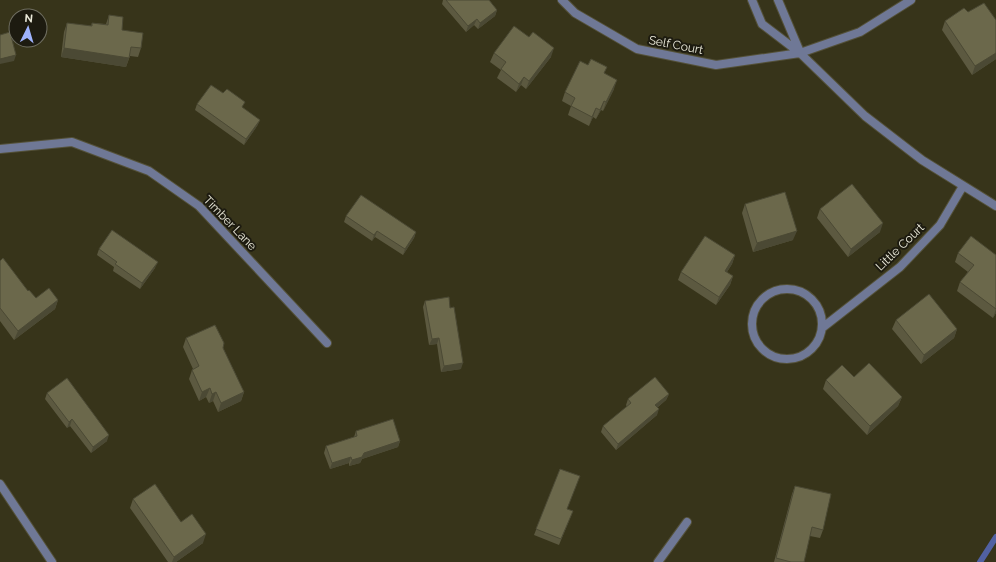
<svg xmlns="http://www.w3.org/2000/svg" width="996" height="562" font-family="Raleway,sans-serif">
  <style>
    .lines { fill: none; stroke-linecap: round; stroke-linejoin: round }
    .stream { stroke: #5161a2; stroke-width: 6 }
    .minor-casing { stroke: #545139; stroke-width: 10 }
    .minor { stroke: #6f7896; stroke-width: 8 }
    .wall { fill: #5c5940 }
    .shaded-wall { fill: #4b4934 }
    .building { fill: #6b684b; stroke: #4b4934 }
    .labels { text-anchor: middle; stroke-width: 4; stroke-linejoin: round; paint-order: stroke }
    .street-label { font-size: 12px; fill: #ebeada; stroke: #1d1b10 }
  </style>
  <rect width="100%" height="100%" fill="#37341a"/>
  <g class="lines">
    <!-- stream -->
    <path class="stream" d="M980,562L996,537"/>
    <!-- minor casing -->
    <g class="minor-casing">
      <path id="minor" d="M562,0L575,13L637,49L716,65L800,53L860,32L911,0
        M752,0L762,24L800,53L865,116L922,160L996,206
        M778,0L800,52
        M0,149L72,142L149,171L199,206L327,343
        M752 324a35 35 0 1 1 70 0a35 35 0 1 1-70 0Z
        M822,328L900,267L940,225L963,186
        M0,484L52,562
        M658,562L687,522"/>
    </g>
    <!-- minor -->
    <use href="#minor" class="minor"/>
  </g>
  <!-- wall -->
  <path class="wall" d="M443,0H489L497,10L495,16L478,29L474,25L466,32L442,4Z
    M968,12L996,20V59L972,75L942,30L945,21Z
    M109,15L122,30L141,48L138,57L130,56L126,67L61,57L64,32L67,23L91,26L92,23L106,24Z
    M494,53L551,57L526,89L521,85L516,92L497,78L501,70L490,62Z
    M604,74L614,89L603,111L601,110L596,119L593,117L589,126L568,115L571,106L562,101L565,92Z
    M197,104L243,108L260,120L257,126L244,145L195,110Z
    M745,204L793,240L753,252L742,213Z
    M820,209L880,232L848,257L817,218Z
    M346,216L416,232L414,238L403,255L375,237L372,241L344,222Z
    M99,249L155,268L140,289L113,271L114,267L97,255Z
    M958,253L996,255V313L993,318L957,291L960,282L968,272L955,262Z
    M735,255L732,264L727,272L733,276L730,285L716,305L678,280L681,272Z
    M0,261L28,291L36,298L58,300L55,309L14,340L0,321Z
    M425,301L450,308L461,369L441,372L437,344L429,345L423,307Z
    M896,320L957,329L954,338L921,364L892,329Z
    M186,338L223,348L244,392L241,401L218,412L213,401L209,403L206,397L199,401L189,379L192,370L193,369L183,347Z
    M826,380L902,397L898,406L867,435L823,389Z
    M47,393L107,441L91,453L70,426L67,428L45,399Z
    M669,394L666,400L658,407L657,415L616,450L601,432L603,426L627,407L626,405L628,399Z
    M356,431L400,441L398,447L362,459L360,463L349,466V463L330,469L324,453L326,446L354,437Z
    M560,469L567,509L573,511L559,545L534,535Z
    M795,486L823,530L820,538L810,536L804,562H774L792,494Z
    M133,499L181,522L203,543L176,562H168L130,508Z"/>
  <!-- shaded-wall -->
  <path class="shaded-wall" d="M497,10L495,16L478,29L480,23Z
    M477,19L474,25L466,32L468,26Z
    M64,48L129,58L126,67L61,57Z
    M554,48L551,57L526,89L529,81Z
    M996,53V59L972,75L975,66Z
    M16,55L14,61L0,64V59Z
    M524,77L521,85L516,92L519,84Z
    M617,80L614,89L603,111L606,102Z
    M604,101L601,110L596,119Z
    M596,108L593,117L589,126L592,117Z
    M260,120L257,126L244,145L246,139Z
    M883,223L880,232L848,257L851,249Z
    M377,231L375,237L372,241L374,235Z
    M797,231L793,240L753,252L757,243Z
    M416,232L414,238L403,255L405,249Z
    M735,255L732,264L722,280L725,271Z
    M158,262L155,268L140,289L142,283Z
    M733,276L730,285L716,305L719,297Z
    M58,300L55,309L14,340L18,331Z
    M996,309V313L993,318Z
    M957,329L954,338L921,364L924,355Z
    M439,338L437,344L429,345L432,339Z
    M463,363L461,369L441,372L444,366Z
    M210,388L206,397L199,401L202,392Z
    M216,392L213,401L209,403L212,394Z
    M244,392L241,401L218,412L221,403Z
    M669,394L666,400L653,411L655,405Z
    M902,397L898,406L867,435L870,426Z
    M659,409L657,415L616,450L618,444Z
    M72,419L70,426L67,428L69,422Z
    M109,435L107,441L91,453L93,447Z
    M400,441L398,447L362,459L360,463L349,466L352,460L364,453Z
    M351,457L349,463L330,469L332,463Z
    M206,534L203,543L176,562H172L174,557Z"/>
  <!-- building -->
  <path class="building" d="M446,0H489L497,10L480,23L477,19L468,26Z
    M984,3L996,20V53L975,66L945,21L964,8L968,12Z
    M109,15L123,17L122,30L143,33L141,48L131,47L129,58L64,48L67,23L92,26V23L108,25Z
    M514,26L529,37L533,32L554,48L529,81L524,77L519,84L501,69L506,62L494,53Z
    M10,32L16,55L0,59V35Z
    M591,59L607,67L604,73L617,80L606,102L604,101L600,110L596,108L592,117L571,106L575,98L565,92L580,61L588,65Z
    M211,85L223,93L227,89L245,102L242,107L260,120L246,139L197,104Z
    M852,184L883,223L851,249L820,209Z
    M785,192L797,231L757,243L745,204Z
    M361,195L416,232L405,249L377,231L374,235L346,216Z
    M112,230L158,262L142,283L115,264L117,262L99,249Z
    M705,236L735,255L725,271L733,276L719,297L681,272Z
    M971,236L996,255V309L960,282L974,265L958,253Z
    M3,258L28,291L29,290L36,298L49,288L58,300L18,331L0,308V261Z
    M929,294L957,329L924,355L896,320Z
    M449,297L450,308L454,307L463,363L444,366L439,338L432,339L425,301Z
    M215,325L224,343L223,348L244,392L221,403L216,392L212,394L210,388L202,392L192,370L199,366L186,338Z
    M869,363L902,397L870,426L826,380L842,365L854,377Z
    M655,377L669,394L655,405L659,409L618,444L603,426L631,403L628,399Z
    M67,378L109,435L93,447L72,419L69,422L47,393Z
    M393,419L400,441L364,453L362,457L352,460L351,457L332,463L326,446L357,436L356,431Z
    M560,469L580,476L567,509L573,511L561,539L536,529Z
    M155,484L181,522L192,514L206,534L174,557L133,499Z
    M795,486L831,494L823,530L812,527L804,562H791L776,558Z"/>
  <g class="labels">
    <!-- street labels -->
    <g class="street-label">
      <text transform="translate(676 45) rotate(11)" y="4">Self Court</text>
      <text transform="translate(230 223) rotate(46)" y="4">Timber Lane</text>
      <text transform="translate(900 247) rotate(-44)" y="4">Little Court</text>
    </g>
  </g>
  <!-- north arrow -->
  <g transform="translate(28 28) rotate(5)"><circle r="19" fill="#1d1b10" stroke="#6f6e61"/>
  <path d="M0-3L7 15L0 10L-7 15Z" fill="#9fb3fd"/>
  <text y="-6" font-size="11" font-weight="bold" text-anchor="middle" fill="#ebeada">N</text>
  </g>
</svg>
